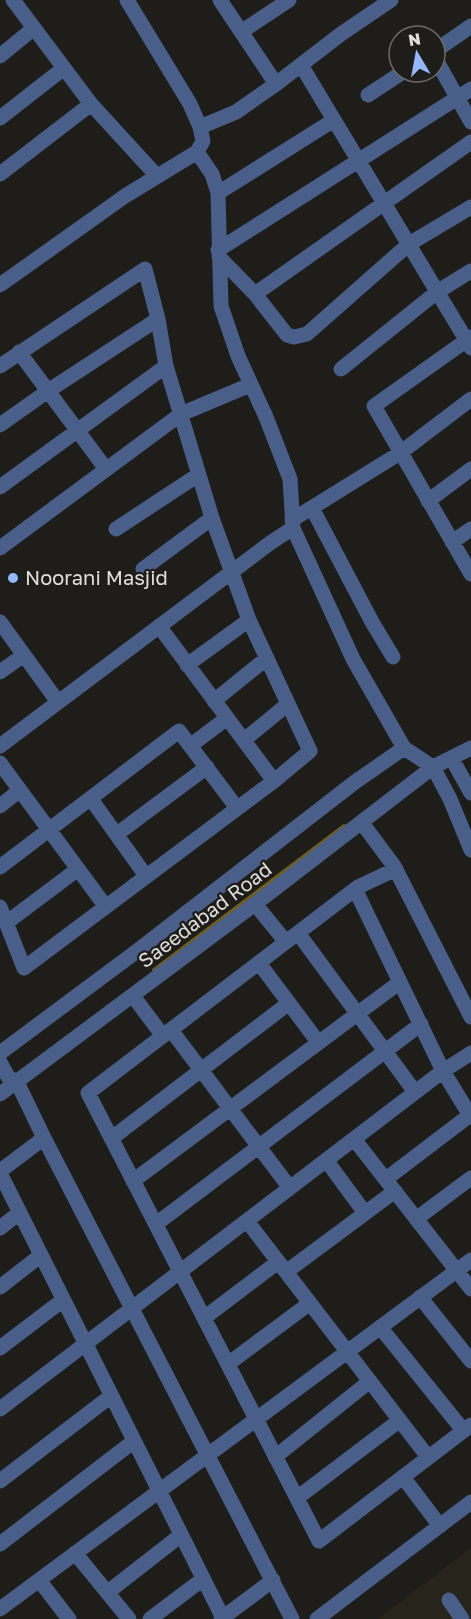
<svg xmlns="http://www.w3.org/2000/svg" width="471" height="1619" font-family="'Golos Text',sans-serif">
  <style>
    .built { fill: #27241b }
    .lines { fill: none; stroke-linecap: round; stroke-linejoin: round }
    .stream { stroke: #6e5f20; stroke-width: 4 }
    .minor { stroke: #495e88; stroke-width: 15 }
    .poi-dot { fill: #94b7fd; stroke: #1e1d19; stroke-width: 2 }
    .labels { text-anchor: middle; stroke-width: 4.5; stroke-linejoin: round; paint-order: stroke }
    .poi-label { font-size: 20px; fill: #e0dfdd; stroke: #1e1d19; text-anchor: start }
    .street-label { font-size: 20px; fill: #e0dfdd; stroke: #1e1d19 }
  </style>
  <rect width="100%" height="100%" fill="#1e1d19"/>
  <!-- built -->
  <path class="built" d="M471,1548V1619H378Z"/>
  <g class="lines">
    <!-- stream -->
    <path class="stream" d="M154,970L344,826"/>
    <!-- minor -->
    <path class="minor" d="M13,0L91,104L157,176
      M220,0L276,84
      M241,32L289,0
      M435,51L471,26
      M0,56L34,28
      M435,58L471,122
      M301,65L471,348
      M368,95L403,72
      M0,118L64,68
      M200,127L236,112L276,84L341,34L391,0
      M197,152L212,174L218,193L221,306L238,356L266,417L290,479L293,528L353,659L404,748L433,767L450,799L471,850
      M0,174L91,104
      M218,193L334,120
      M218,250L471,89
      M219,257L255,294L287,335L294,337L307,334L409,244L471,207
      M0,285L125,196L197,152L203,141L200,127L190,104L127,0
      M255,294L471,142
      M471,337L374,406L471,574
      M19,352L106,469
      M0,366L145,269L158,319L166,366L212,518L249,620L310,751L274,781L24,968L0,907
      M341,369L437,292L471,271
      M0,425L48,391L158,319
      M0,487L166,366
      M428,501L471,469
      M312,508L372,622L393,657
      M292,520L400,453L471,399
      M116,529L198,475
      M452,542L471,529
      M0,548L181,414L250,385
      M143,569L212,518
      M0,622L58,702
      M159,626L274,781
      M187,665L249,620
      M0,672L24,655
      M214,701L267,658
      M244,740L288,704
      M0,746L270,543L293,528
      M190,746L227,718
      M452,759L471,793
      M0,763L106,907
      M91,799L146,876
      M0,806L20,790
      M362,823L394,866L471,1017
      M117,834L207,767
      M0,867L179,731L237,808
      M396,869L358,887L88,1093L319,1541L471,1425
      M355,889L443,1071L471,1117
      M255,904L286,942
      M6,923L78,869
      M298,933L415,1092
      M259,963L318,1042
      M133,996L163,1036
      M171,1030L290,1188
      M0,1053L137,951L355,782L404,748
      M0,1062L8,1077L17,1082L44,1138L292,1619
      M0,1094L255,904L433,767L471,748
      M112,1138L289,1003
      M354,1139L471,1289
      M326,1160L365,1213
      M0,1171L44,1138
      M0,1173L223,1618
      M386,1179L470,1115
      M133,1181L400,982
      M416,1219L471,1178
      M247,1221L428,1457
      M156,1224L421,1024
      M0,1228L19,1213
      M286,1272L395,1191
      M0,1287L40,1256
      M420,1297L471,1361
      M204,1318L278,1262
      M380,1327L463,1430
      M0,1348L63,1300
      M228,1364L310,1303
      M0,1409L443,1071L471,1053
      M275,1457L370,1381
      M403,1477L440,1526
      M0,1481L111,1396
      M297,1498L400,1420
      M0,1544L134,1441
      M75,1553L129,1619
      M39,1580L69,1619
      M108,1592L181,1535
      M449,1600L462,1619
      M0,1609L471,1260
      M150,1619L203,1579
      M221,1619L273,1580
      M317,1619L471,1502"/>
  </g>
  <!-- markers -->
  <circle class="poi-dot" cx="13" cy="578" r="6"/>
  <g class="labels">
    <!-- poi labels -->
    <g class="poi-label">
      <text x="25" y="585">Noorani Masjid</text>
    </g>
    <!-- street labels -->
    <g class="street-label">
      <text transform="translate(205 915) rotate(-37)" y="7">Saeedabad Road</text>
    </g>
  </g>
  <!-- north arrow -->
  <g transform="translate(417 54) rotate(350)"><circle r="28" fill="#1e1d19" stroke="#6c6b67" stroke-width="1.5"/>
  <path d="M0-4.5L10 22L0 15L-10 22Z" fill="#94b7fd"/>
  <text y="-9" font-size="16" font-weight="bold" text-anchor="middle" fill="#e0dfdd">N</text>
  </g>
</svg>
